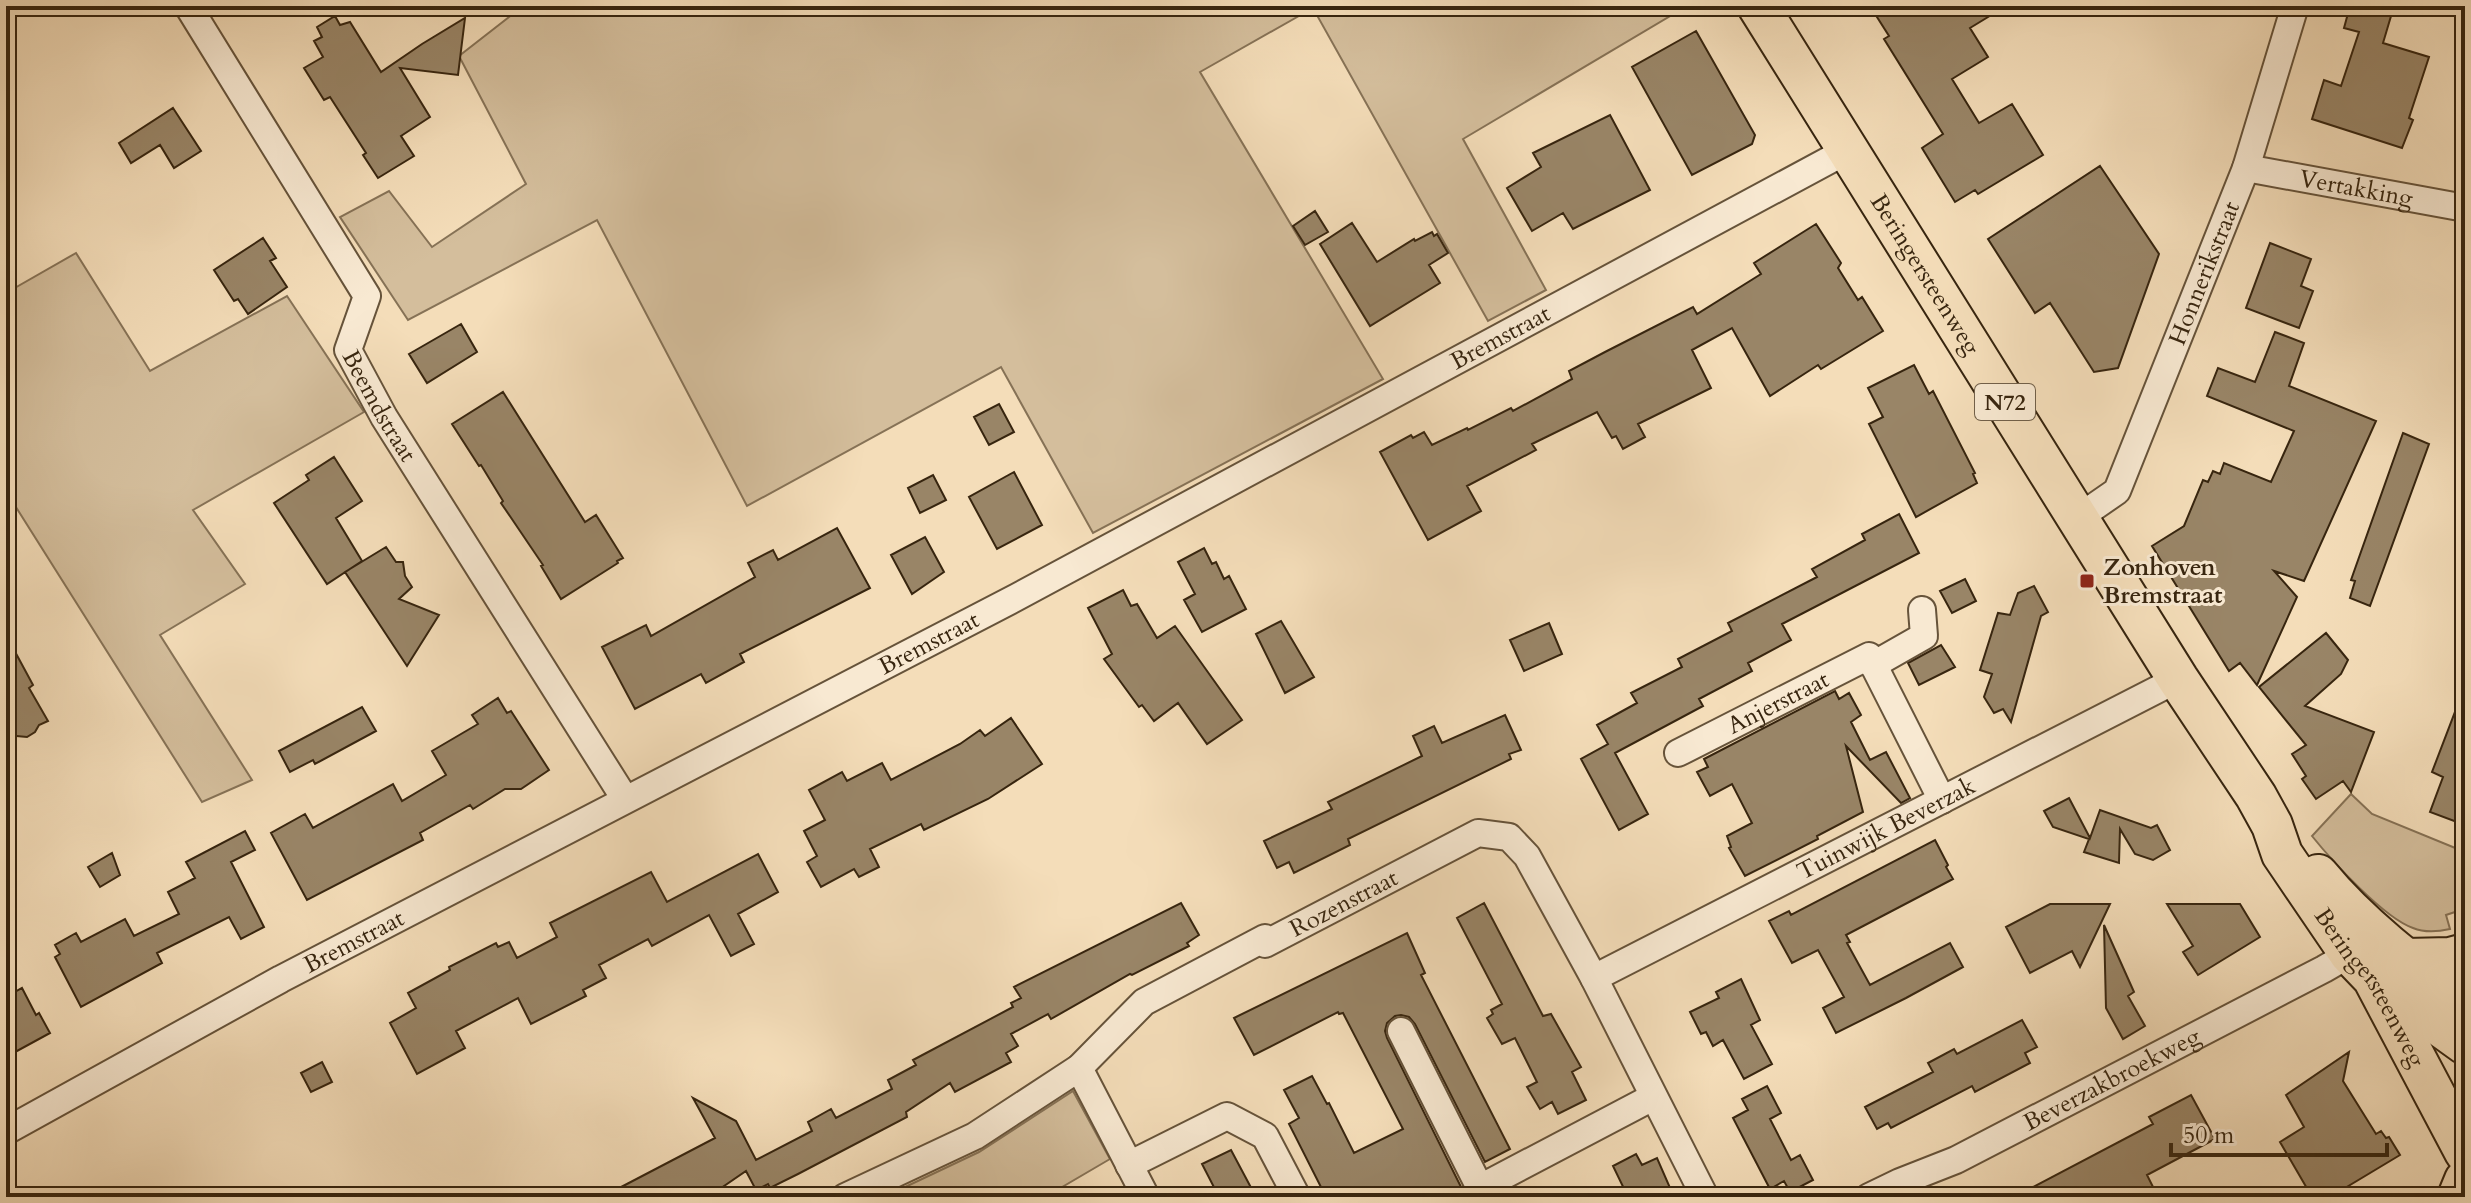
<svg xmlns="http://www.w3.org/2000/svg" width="2471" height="1203" font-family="Cardo,serif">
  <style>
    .green { fill: #d4be9c; stroke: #867256; stroke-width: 2 }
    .building { fill: #998567; stroke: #37250f; stroke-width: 2 }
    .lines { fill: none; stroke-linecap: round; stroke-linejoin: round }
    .minor-casing { stroke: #66533a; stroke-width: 30 }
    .primary-casing { stroke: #37250f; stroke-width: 44 }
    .minor { stroke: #f8e9d2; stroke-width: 26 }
    .primary { stroke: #f4ddb9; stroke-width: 40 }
    .poi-dot { fill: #8f2418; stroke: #f8e9d2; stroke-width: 3 }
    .labels { text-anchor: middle; stroke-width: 6; stroke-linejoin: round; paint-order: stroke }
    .shield { fill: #f8e9d2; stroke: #71604a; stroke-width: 2 }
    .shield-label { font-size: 22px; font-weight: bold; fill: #37250f }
    .street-label { font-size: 24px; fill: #37250f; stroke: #f8e9d2 }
    .poi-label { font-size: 24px; font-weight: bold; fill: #37250f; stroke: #f8e9d2; text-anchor: start }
  </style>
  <rect width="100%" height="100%" fill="#f4ddb9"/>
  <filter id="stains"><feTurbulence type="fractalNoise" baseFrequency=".0025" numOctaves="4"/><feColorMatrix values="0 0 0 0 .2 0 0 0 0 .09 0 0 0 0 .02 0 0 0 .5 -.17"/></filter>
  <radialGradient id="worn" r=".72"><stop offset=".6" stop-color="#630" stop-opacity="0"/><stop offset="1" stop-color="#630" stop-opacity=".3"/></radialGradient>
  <!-- green -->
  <path class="green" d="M523,6H1687L1463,139L1546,290L1488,321L1313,8L1200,72L1383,379L1093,533L1001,367L747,506L597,220L408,320L340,217L389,191L432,247L526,184L459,56Z
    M76,253L150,371L287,296L364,412L193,510L245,584L160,635L252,780L202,802L14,504L6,508V293Z
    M2351,794L2372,814L2465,852V899L2457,902L2458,911L2446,915L2450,929C2437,932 2425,933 2413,928C2384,918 2332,861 2312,836Z
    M1073,1091L1110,1159L1045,1197H884L979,1152Z"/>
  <!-- building -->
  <path class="building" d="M1870,6H2006L1970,28L1988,57L1952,79L1979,123L2012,104L2043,155L1978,194L1975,190L1955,202L1922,148L1943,134L1884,39L1889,36Z
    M2350,6H2394L2383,43L2429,57L2409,118L2413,120L2402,148L2312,119L2324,80L2341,86L2359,32L2344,28Z
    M335,16L340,25L350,22L381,72L422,44L465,18L458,75L400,68L430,117L401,136L414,156L378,178L363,155L366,153L330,97L324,100L304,68L323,57L314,41L322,37L317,27Z
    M1696,31L1755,135L1752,144L1692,175L1632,67Z
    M173,108L201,151L174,168L160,145L131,163L119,143Z
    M1610,115L1650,190L1573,229L1563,213L1532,231L1507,188L1541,167L1533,153Z
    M2100,166L2159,254L2118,368L2094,372L2050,303L2035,313L1988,239Z
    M1315,211L1328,232L1305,245L1293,226Z
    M1352,223L1377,262L1414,239L1415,241L1432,232L1434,236L1437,234L1448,253L1429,265L1440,283L1370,326L1320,244Z
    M1816,224L1841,263L1838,268L1858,300L1862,297L1883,331L1821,369L1818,365L1770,396L1732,328L1692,350L1711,388L1638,424L1645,437L1623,449L1616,436L1612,438L1597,412L1532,444L1536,450L1467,486L1481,511L1428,540L1380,452L1411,435L1413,438L1424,432L1432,445L1467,428L1468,430L1511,408L1513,411L1572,379L1569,371L1605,352L1693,307L1697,314L1761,274L1754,263Z
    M263,238L276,258L270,261L287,287L248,314L238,299L234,301L214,270Z
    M2270,243L2311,259L2301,286L2313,291L2299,328L2246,308Z
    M461,324L477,352L427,383L409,354Z
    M2275,332L2304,343L2289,386L2376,421L2304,581L2274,571L2297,597L2257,685L2240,663L2229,671L2152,546L2184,526L2203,480L2208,482L2213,471L2220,474L2224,463L2271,482L2294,431L2207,396L2218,368L2255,382Z
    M1914,365L1929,394L1933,391L1975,473L1973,474L1977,483L1916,517L1869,424L1883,417L1868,388Z
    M503,392L585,522L596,515L623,558L617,561L618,563L561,599L541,566L543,565L501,503L503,501L481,465L479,466L452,424Z
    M999,404L1014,432L989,445L974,417Z
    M2403,433L2429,444L2370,606L2350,598L2355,581L2351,580Z
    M334,457L362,501L336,518L362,561L327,584L274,503L309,480L306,475Z
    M1014,472L1042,525L997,549L969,497Z
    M933,475L946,500L920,513L908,488Z
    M1899,514L1919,553L1782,624L1791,640L1748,663L1752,671L1699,699L1703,706L1615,753L1648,814L1619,830L1581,759L1608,744L1597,725L1637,703L1631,693L1682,667L1678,659L1732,631L1728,623L1817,577L1812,569L1865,540L1862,534Z
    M837,528L870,588L740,654L744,662L706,683L701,674L635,709L602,647L646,625L651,636L755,577L748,563L773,550L778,560Z
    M925,537L944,572L912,594L891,555Z
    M386,547L396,562H403L405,576L412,587L399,599L439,615L407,666L345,572Z
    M1204,548L1212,564L1216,562L1224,579L1229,576L1246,609L1202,632L1184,600L1195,594L1178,562Z
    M1965,579L1976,601L1952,613L1940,591Z
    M2034,586L2048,612L2041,616L2011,722L2003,709L1994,713L1984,697L1992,674L1980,670L1998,613L2010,615L2018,593Z
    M1123,590L1131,606L1137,604L1157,638L1175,626L1242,720L1207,744L1178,703L1154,721L1142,705L1139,707L1104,659L1112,654L1088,608Z
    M1281,621L1314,677L1285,693L1256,634Z
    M1549,623L1562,654L1524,671L1510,640Z
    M2326,633L2348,660L2341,674L2305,706L2374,732L2351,792L2343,781L2316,799L2302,779L2306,776L2292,754L2306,745L2259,687Z
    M6,635L33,685L29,688L48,721L39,725L35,732L27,737L6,735Z
    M1941,645L1955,667L1919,685L1908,663Z
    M1835,691L1839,699L1849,693L1861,715L1851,722L1870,760L1886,752L1910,798L1901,803L1846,746L1863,812L1817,836L1818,839L1745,876L1729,848L1731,847L1727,836L1752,823L1732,784L1710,796L1697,772L1708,767L1704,759Z
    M2463,691L2465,692V825L2430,812L2443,777L2432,772Z
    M498,698L507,713L511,711L549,770L521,789H505L473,809L470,805L420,833L423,840L307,900L271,833L305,814L313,828L393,784L402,801L446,775L432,751L478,724L472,715Z
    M362,707L376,731L315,764L313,760L290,772L279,751Z
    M1505,715L1521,750L1509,754L1511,759L1348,839L1350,845L1294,873L1289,862L1277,868L1264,841L1332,809L1328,802L1422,756L1413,736L1434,726L1442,743Z
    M1011,718L1042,764L988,799L924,830L921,824L870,849L879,867L859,877L854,869L821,887L807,862L817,856L804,831L825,820L809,790L842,772L847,781L882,763L891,780L960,744L980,730L985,736Z
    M2069,798L2090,838L2100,810L2151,828L2157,825L2170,850L2153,860L2135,854L2120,829L2119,863L2084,852L2089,839L2053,827L2044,811Z
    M245,831L255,850L231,862L264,927L241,939L229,917L157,953L162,963L81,1007L55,957L60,954L55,945L76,933L81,942L125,919L134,936L179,914L168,892L195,878L186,862Z
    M1935,840L1948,865L1946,867L1953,879L1846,935L1850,942L1847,943L1870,985L1950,943L1963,967L1906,998L1836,1033L1823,1008L1844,997L1818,950L1792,963L1769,921L1789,911L1791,915Z
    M112,853L120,875L100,887L88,867Z
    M758,854L778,892L738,914L754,944L731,956L709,915L652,946L648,939L599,965L606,978L583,990L586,996L531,1024L518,998L456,1031L465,1048L417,1074L390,1023L416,1008L408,993L450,970L449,967L496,943L498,947L509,942L517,958L557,937L550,923L651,872L667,902Z
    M1181,903L1199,935L1187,943L1189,946L1132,975L1130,974L1051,1019L1048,1014L1011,1034L1018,1046L1006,1053L1011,1062L955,1092L950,1083L906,1112L907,1117L798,1174L770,1188L768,1184L756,1190L746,1171L708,1197H602L715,1138L693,1098L736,1121L756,1160L812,1131L808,1122L831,1109L836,1118L892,1089L888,1080L916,1065L913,1060L1013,1007L1011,1003L1021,998L1014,987Z
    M1484,903L1543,1016L1551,1014L1581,1067L1572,1072L1586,1100L1558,1114L1552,1102L1540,1109L1527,1087L1537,1082L1515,1038L1502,1044L1487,1018L1493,1014L1491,1010L1502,1004L1457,918Z
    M2050,904H2110L2080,967L2072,951L2030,973L2006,927Z
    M2167,904H2240L2260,937L2198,975L2183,952L2193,946Z
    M2104,925L2134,992L2128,996L2145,1026L2123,1039L2106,1008Z
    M1407,933L1425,973L1421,975L1510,1149L1485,1162L1415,1024L1409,1017L1401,1015L1395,1016L1387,1023L1385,1031L1387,1038L1466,1197H1326L1289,1124L1299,1118L1284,1090L1312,1076L1327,1104L1329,1103L1354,1153L1403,1129L1343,1013L1339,1014L1338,1012L1254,1055L1234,1018Z
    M1741,979L1760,1020L1751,1025L1772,1064L1744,1079L1723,1040L1713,1046L1706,1032L1701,1034L1690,1012L1719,998L1716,992Z
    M22,988L36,1015L39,1013L50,1033L6,1057V997Z
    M2022,1020L2037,1047L2025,1053L2030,1063L1975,1092L1972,1086L1891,1128L1888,1123L1877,1129L1865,1107L1933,1072L1928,1063L1954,1049L1957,1054Z
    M2349,1052L2343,1081L2376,1134L2381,1131L2386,1138L2389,1137L2400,1155L2330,1197H2312L2280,1142L2304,1127L2286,1095Z
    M322,1062L332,1082L311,1092L301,1073Z
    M1767,1086L1781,1113L1770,1119L1791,1160L1800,1155L1813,1180L1790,1192L1784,1181L1770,1189L1733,1118L1748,1110L1742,1099Z
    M2191,1095L2215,1139L2147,1175L2158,1197H2014L2153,1124L2149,1117Z
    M1231,1150L1256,1197H1219L1202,1164Z
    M1636,1154L1642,1165L1657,1158L1674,1197H1628L1613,1166Z"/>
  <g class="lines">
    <!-- minor casing -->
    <g class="minor-casing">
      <g id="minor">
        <path id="s1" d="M188,6L367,296L348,350L384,417L625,799"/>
        <path id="s2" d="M2246,168L2465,208"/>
        <path id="s3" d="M2078,518L2117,491L2246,168L2295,6"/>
        <path d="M1873,665L1924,636L1922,610"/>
        <path id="s4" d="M1678,753L1869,656L1942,800"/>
        <path id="s5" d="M1594,978L2178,679"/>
        <path d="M1401,1031L1480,1188L1653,1097"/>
        <path d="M1079,1068L1146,1197"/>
        <path id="s6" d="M6,1131L281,979L1017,597L1848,150"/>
        <path d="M1129,1165L1227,1116L1265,1136L1297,1197"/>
        <path id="s7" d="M845,1197L975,1136L1079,1068L1144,1002L1265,938V944L1478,833L1509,837L1527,856L1594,978L1705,1197"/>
        <path id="s8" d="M1869,1197L1900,1182L1956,1160L2324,969L2350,954"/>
      </g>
    </g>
    <!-- primary casing -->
    <g class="primary-casing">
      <g id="primary">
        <path id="s9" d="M1758,6L2178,679L2256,796L2272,825L2282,854L2350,954L2373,978L2465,1152"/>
        <path d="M2318,875C2359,925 2413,966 2465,1004"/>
        <path d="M2406,959L2450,958L2465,954"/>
        <path d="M2383,985L2465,1044"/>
        <path d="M2458,1197L2465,1180"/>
      </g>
    </g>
    <!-- minor -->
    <use href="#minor" class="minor"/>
    <!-- primary -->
    <use href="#primary" class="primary"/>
  </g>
  <!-- markers -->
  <rect class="poi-dot" x="2079" y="573" width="16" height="16" rx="4"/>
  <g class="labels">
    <!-- shield labels -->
    <rect class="shield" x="1975" y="384" width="60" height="36" rx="6"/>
    <g class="shield-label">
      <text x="2005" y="410">N72</text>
    </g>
    <!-- street labels -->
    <g class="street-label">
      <text dy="8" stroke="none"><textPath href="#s2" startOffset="112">Vertakking</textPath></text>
      <text dy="8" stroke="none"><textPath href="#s3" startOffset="282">Honnerikstraat</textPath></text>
      <text dy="8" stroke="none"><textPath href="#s9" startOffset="316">Beringersteenweg</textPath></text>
      <text dy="8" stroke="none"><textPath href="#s6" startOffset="1692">Bremstraat</textPath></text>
      <text dy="8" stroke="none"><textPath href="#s1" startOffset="462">Beemdstraat</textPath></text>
      <text dy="8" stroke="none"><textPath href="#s6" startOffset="1044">Bremstraat</textPath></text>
      <text dy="8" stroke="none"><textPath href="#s4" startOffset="112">Anjerstraat</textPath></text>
      <text dy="8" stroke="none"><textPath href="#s5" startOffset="328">Tuinwijk Beverzak</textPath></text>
      <text dy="8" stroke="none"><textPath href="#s7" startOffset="592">Rozenstraat</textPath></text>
      <text dy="8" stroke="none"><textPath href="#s6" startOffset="396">Bremstraat</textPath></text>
      <text dy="8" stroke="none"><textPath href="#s9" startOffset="1158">Beringersteenweg</textPath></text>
      <text dy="8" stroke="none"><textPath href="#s8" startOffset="270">Beverzakbroekweg</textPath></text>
    </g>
    <!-- poi labels -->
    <g class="poi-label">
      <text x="2103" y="575">Zonhoven<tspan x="2103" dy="28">Bremstraat</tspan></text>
    </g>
  </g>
  <!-- margin -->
  <rect width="2471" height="1203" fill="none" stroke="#f4ddb9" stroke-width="32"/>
  <rect x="8" y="8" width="2455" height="1187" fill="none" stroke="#37250f" stroke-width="4"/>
  <rect x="16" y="16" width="2439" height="1171" fill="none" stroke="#37250f" stroke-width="2"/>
  <!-- scale -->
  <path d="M2171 1143v12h216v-12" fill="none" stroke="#37250f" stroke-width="4"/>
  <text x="2183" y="1143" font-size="24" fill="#37250f" stroke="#f8e9d2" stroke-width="6" paint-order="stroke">50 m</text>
  <rect width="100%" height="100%" filter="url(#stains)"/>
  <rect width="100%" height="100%" fill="url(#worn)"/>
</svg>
